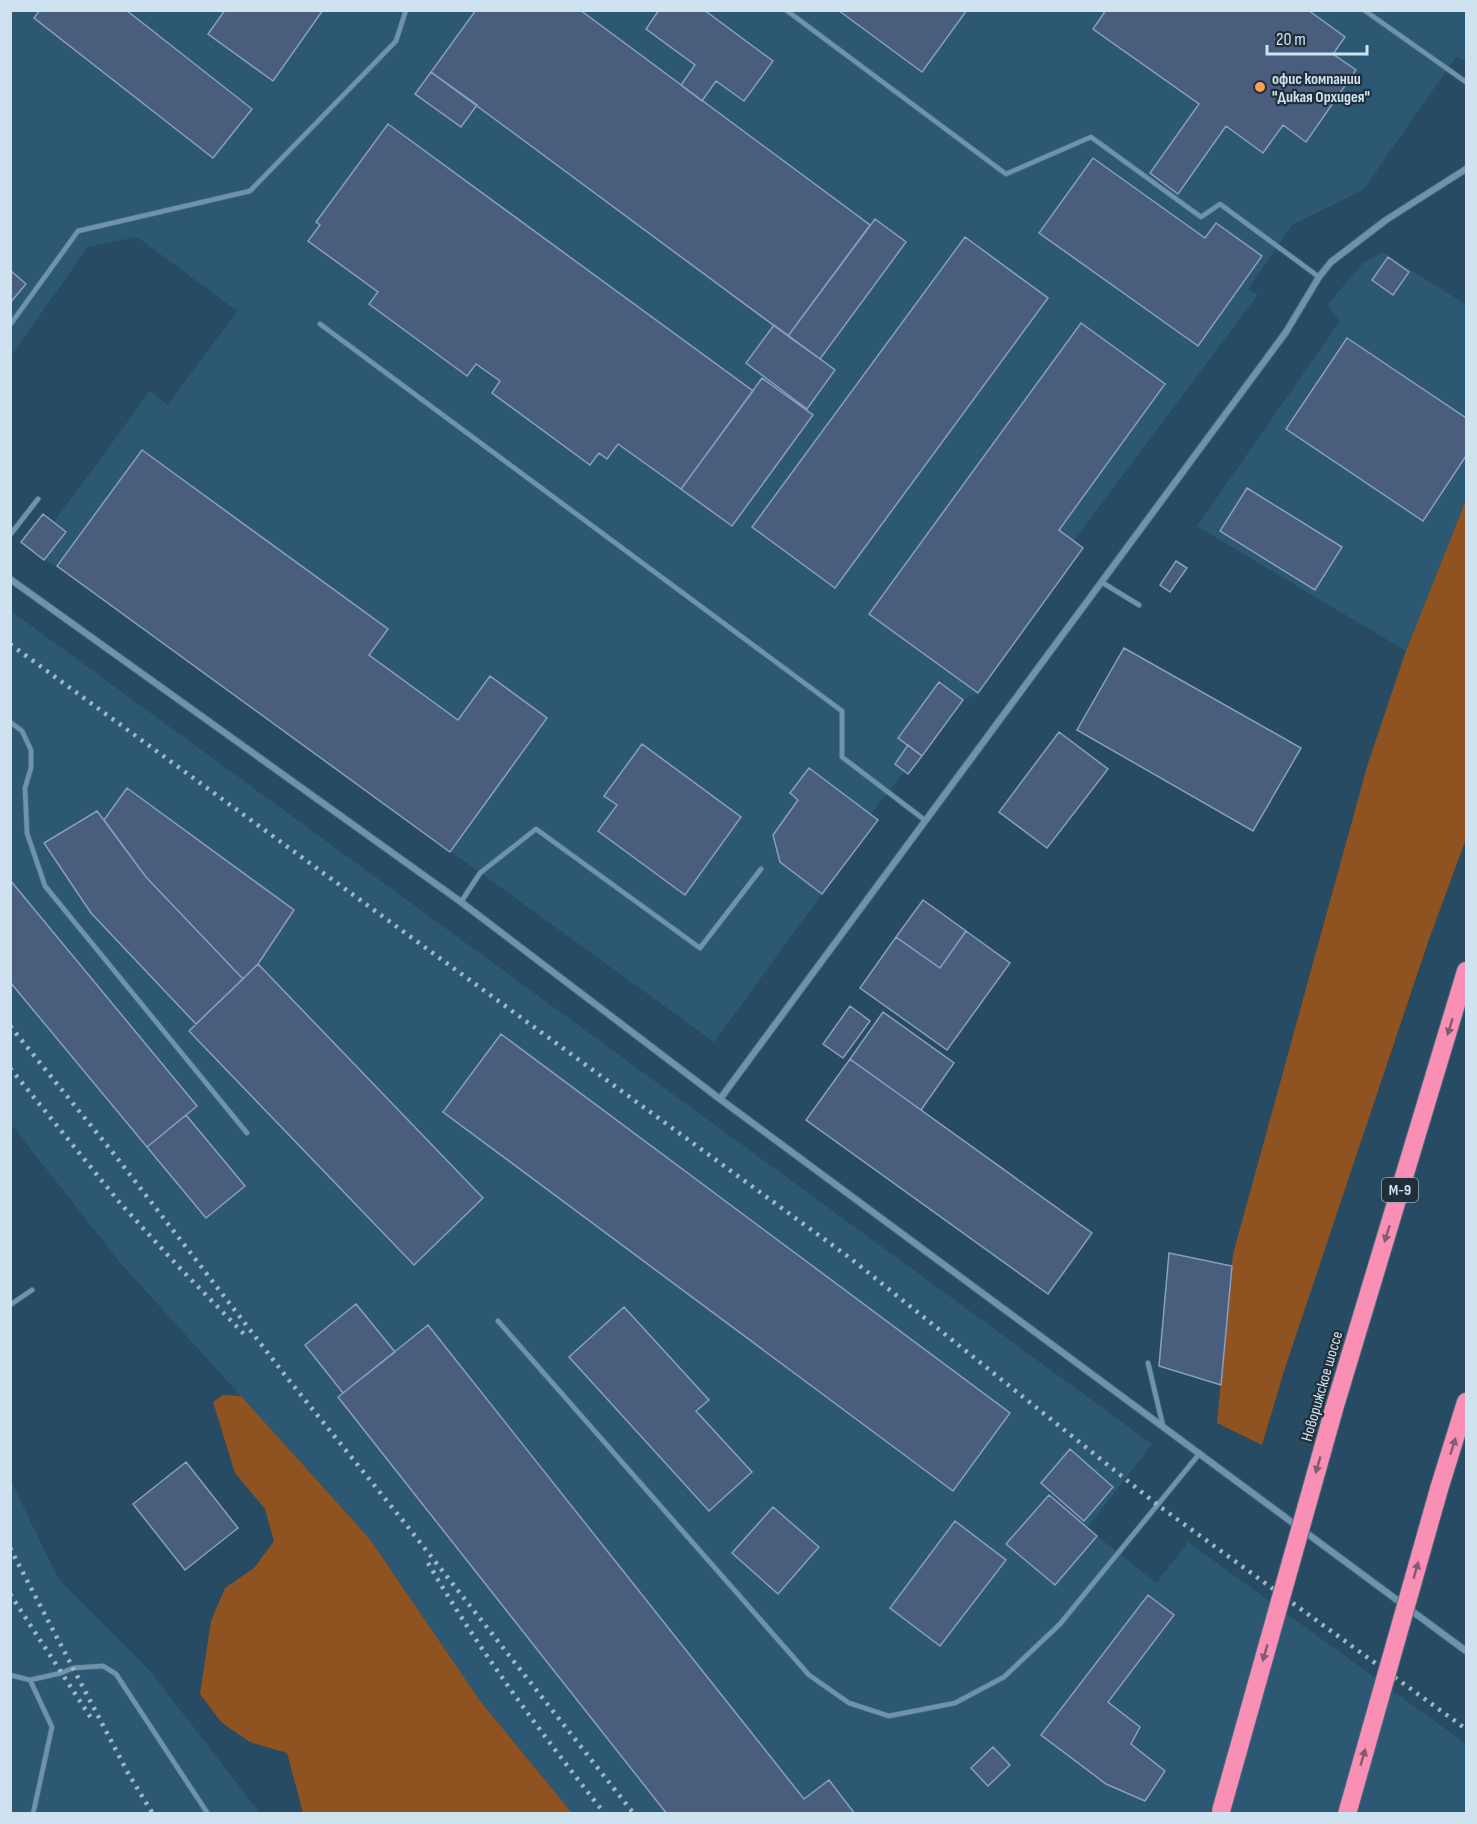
<svg xmlns="http://www.w3.org/2000/svg" width="1477" height="1824" font-family="'Sofia Sans Condensed',sans-serif">
  <style>
    .built { fill: #2c5873 }
    .green { fill: #8e5320 }
    .building { fill: #495e7d; stroke: #889fc1; stroke-width: 1.5 }
    .lines { fill: none; stroke-linecap: round; stroke-linejoin: round }
    .service-casing { stroke: #496a7c; stroke-width: 6 }
    .minor-casing { stroke: #496a7c; stroke-width: 8 }
    .motorway-casing { stroke: #496a7c; stroke-width: 20 }
    .service { stroke: #6e94ad; stroke-width: 4.5 }
    .minor { stroke: #6e94ad; stroke-width: 6 }
    .motorway { stroke: #f98fb5; stroke-width: 18 }
    .rail { stroke: #9eb6c6; stroke-width: 4.5; stroke-dasharray: 3 6; stroke-linecap: butt }
    .motorway-bridge-casing { stroke: #496a7c; stroke-width: 20; stroke-linecap: butt }
    .motorway-bridge { stroke: #f98fb5; stroke-width: 18 }
    .oneway { fill: #825a71 }
    .poi-dot { fill: #fb9e51; stroke: #202f3a; stroke-width: 2 }
    .labels { text-anchor: middle; stroke-width: 4.5; stroke-linejoin: round; paint-order: stroke }
    .shield { fill: #202f3a; stroke: #9aacb9; stroke-width: 1.5 }
    .shield-label { font-size: 15px; font-weight: bold; fill: #cee2ef }
    .poi-label { font-size: 16px; font-weight: bold; fill: #cee2ef; stroke: #202f3a; text-anchor: start }
    .street-label { font-size: 16px; fill: #cee2ef; stroke: #202f3a }
  </style>
  <rect width="100%" height="100%" fill="#274b62"/>
  <!-- built -->
  <path class="built" d="M11,11H1466V61L1456,57L1363,190L1292,225L1248,289L1258,294L1074,541L1083,548L978,693L963,700L908,774L904,772L871,814L809,768L790,793L798,800L773,835L780,861L822,894L714,1042L57,566L44,560L66,532L54,522L150,391L168,405L237,311L137,237L88,247L11,356Z
    M1383,252L1466,305V500L1406,651L1197,526L1340,321L1327,305L1364,262Z
    M11,611L1152,1444L1087,1528L1156,1583L1188,1542L1466,1744V1813H572L481,1702L369,1538L117,1259L11,1124Z
    M10,1479L59,1580L150,1671L260,1813H11Z"/>
  <!-- green -->
  <path class="green" d="M1466,500V839L1428,942L1284,1371L1262,1445L1217,1423L1233,1254L1368,763L1406,651Z
    M223,1395L241,1396L369,1538L481,1702L572,1813H303L287,1753L250,1742L222,1723L200,1694L211,1621L225,1588L254,1568L274,1541L265,1509L235,1473L213,1402Z"/>
  <!-- building -->
  <path class="building" d="M40,10H126L252,109L213,158L34,18Z
    M225,10H323L273,81L208,34Z
    M476,10H580L870,225L788,336L431,72Z
    M659,10H704L773,61L744,101L716,81L702,101L681,85L695,65L646,29Z
    M838,10H967L922,72Z
    M1106,10H1308L1345,37L1333,54L1356,70L1306,142L1283,125L1263,153L1226,126L1178,194L1150,173L1199,104L1093,29Z
    M431,72L477,105L461,127L415,94Z
    M388,124L753,391L681,489L618,444L607,459L599,453L590,465L492,393L500,381L476,364L467,376L369,304L378,292L308,241L320,225L316,222Z
    M1093,158L1205,238L1216,223L1262,256L1198,346L1039,233Z
    M875,219L906,242L820,359L788,336Z
    M965,237L1048,298L835,588L752,527Z
    M1388,257L1409,272L1393,295L1372,280Z
    M10,270L26,284L10,303Z
    M1081,323L1165,384L1059,530L1083,548L978,693L869,614Z
    M774,325L835,370L807,409L746,363Z
    M1347,338L1466,418V456L1423,521L1286,429Z
    M762,378L813,415L732,526L681,489Z
    M142,450L388,629L369,655L458,720L490,676L547,718L450,852L57,566Z
    M1247,488L1342,547L1315,590L1220,531Z
    M43,514L66,532L44,560L21,542Z
    M1176,561L1187,568L1170,592L1160,585Z
    M1124,648L1301,748L1253,831L1077,730Z
    M939,682L963,700L922,756L898,738Z
    M1059,732L1108,769L1047,848L999,812Z
    M642,744L741,817L685,895L598,831L617,805L604,796Z
    M908,745L922,756L908,774L895,764Z
    M809,768L878,820L822,894L780,862L773,835L798,800L790,793Z
    M127,788L294,910L258,964L243,979L146,877L104,820Z
    M97,811L146,877L243,979L196,1024L91,913L44,843Z
    M10,880L197,1106L147,1147L10,982Z
    M923,900L966,931L940,968L896,937Z
    M966,931L1010,963L947,1050L860,988L896,937L940,968Z
    M258,964L483,1198L414,1265L189,1031Z
    M850,1006L870,1021L843,1058L823,1044Z
    M883,1012L954,1063L921,1110L850,1059Z
    M501,1034L1010,1413L953,1491L443,1112Z
    M850,1059L1092,1233L1048,1294L806,1120Z
    M186,1115L245,1186L206,1218L147,1147Z
    M1169,1253L1232,1266L1221,1385L1159,1366Z
    M356,1304L395,1352L343,1393L305,1345Z
    M624,1307L709,1400L696,1411L752,1472L709,1511L569,1357Z
    M428,1325L804,1799L829,1780L855,1814H667L338,1397Z
    M1070,1449L1113,1487L1084,1521L1041,1483Z
    M186,1462L238,1528L185,1570L133,1504Z
    M1049,1495L1097,1536L1055,1585L1006,1544Z
    M773,1507L819,1547L778,1594L732,1553Z
    M955,1521L1006,1560L940,1646L890,1608Z
    M1148,1595L1174,1615L1108,1702L1140,1727L1131,1744L1165,1771L1145,1801L1106,1784L1041,1735Z
    M993,1747L1010,1765L988,1786L971,1768Z"/>
  <g class="lines">
    <!-- service casing -->
    <g class="service-casing">
      <path id="service" d="M786,10L1006,174L1091,137L1201,217L1220,204L1319,277
        M1364,10L1466,82
        M320,324L842,711V757L926,821
        M10,325L78,231L250,191L396,41L406,10
        M10,535L38,499
        M1103,583L1139,605
        M10,722L22,731L31,750V768L25,788L27,833L45,886L247,1133
        M461,902L480,873L536,829L700,948L761,869
        M10,1305L32,1290
        M498,1321L809,1675L849,1703L889,1716L955,1703L1004,1677L1060,1624L1200,1453
        M1148,1363L1163,1426
        M10,1675L30,1680L61,1673L73,1668L103,1666L116,1674L208,1814
        M30,1680L52,1727L33,1814"/>
    </g>
    <!-- minor casing -->
    <g class="minor-casing">
      <path id="minor" d="M10,579L461,902L720,1099L1466,1651
        M720,1099L1286,332L1319,277L1331,262L1386,220L1466,169"/>
    </g>
    <!-- motorway casing -->
    <g class="motorway-casing">
      <path id="motorway" d="M1334,1409L1466,971
        M1439,1489L1466,1402"/>
    </g>
    <!-- service -->
    <use href="#service" class="service"/>
    <!-- minor -->
    <use href="#minor" class="minor"/>
    <!-- motorway -->
    <use href="#motorway" class="motorway"/>
    <!-- rail -->
    <path class="rail" d="M10,644L850,1258L1159,1506L1466,1729
      M10,1026L114,1154L288,1379L404,1522L634,1814
      M10,1068L120,1203L176,1264L244,1334
      M10,1548L128,1773L153,1814
      M428,1563C480,1652 541,1733 605,1814
      M10,1594L91,1718"/>
    <!-- motorway-bridge casing -->
    <g class="motorway-bridge-casing">
      <path id="motorway-bridge" d="M1221,1811L1334,1409
        M1347,1814L1439,1489"/>
    </g>
    <!-- motorway-bridge -->
    <use href="#motorway-bridge" class="motorway-bridge"/>
  </g>
  <!-- one-way arrows -->
  <defs><path id="oneway-solid" d="M-6-.8H1V-3.2L6.5 0L1 3.2V.8H-6Z" transform="scale(1.5)"/></defs>
  <g class="oneway">
    <use href="#oneway-solid" transform="translate(1450 1027) rotate(107)"/>
    <use href="#oneway-solid" transform="translate(1387 1234) rotate(107)"/>
    <use href="#oneway-solid" transform="translate(1453 1446) rotate(-73)"/>
    <use href="#oneway-solid" transform="translate(1318 1465) rotate(106)"/>
    <use href="#oneway-solid" transform="translate(1416 1570) rotate(-74)"/>
    <use href="#oneway-solid" transform="translate(1265 1653) rotate(106)"/>
    <use href="#oneway-solid" transform="translate(1363 1757) rotate(-74)"/>
  </g>
  <!-- markers -->
  <circle class="poi-dot" cx="1260" cy="87" r="6"/>
  <g class="labels">
    <!-- shield labels -->
    <rect class="shield" x="1382" y="1178" width="36" height="24" rx="4.5"/>
    <g class="shield-label">
      <text x="1400" y="1195">М-9</text>
    </g>
    <!-- poi labels -->
    <g class="poi-label">
      <text x="1272" y="84">офис компании<tspan x="1272" dy="18">"Дикая Орхидея"</tspan></text>
    </g>
    <!-- street labels -->
    <g class="street-label">
      <text transform="translate(1321 1386) rotate(-74)" y="6">Новорижское шоссе</text>
    </g>
  </g>
  <!-- border -->
  <rect width="1477" height="1824" fill="none" stroke="#cee2ef" stroke-width="24"/>
  <!-- scale -->
  <path d="M1267 45v9h100v-9" fill="none" stroke="#cee2ef" stroke-width="3"/>
  <text x="1276" y="45" font-size="18" fill="#cee2ef" stroke="#202f3a" stroke-width="4.5" paint-order="stroke">20 m</text>
</svg>
